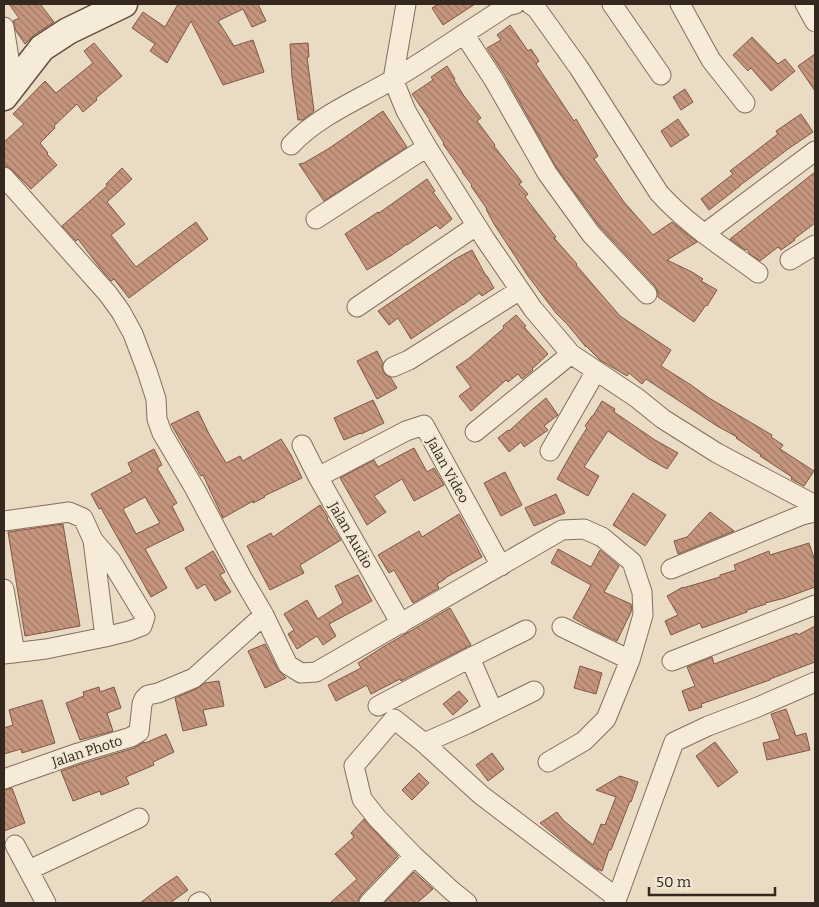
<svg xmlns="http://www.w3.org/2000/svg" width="819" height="907" font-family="Bitter,serif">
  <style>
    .building { fill: url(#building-back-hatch); stroke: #805745; fill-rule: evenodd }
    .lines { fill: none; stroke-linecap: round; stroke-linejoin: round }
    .street-casing { stroke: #836e5d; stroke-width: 21 }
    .secondary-casing { stroke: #654f40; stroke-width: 29 }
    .street { stroke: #f6ead8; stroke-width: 19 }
    .secondary { stroke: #f6ead8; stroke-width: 26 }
    .labels { text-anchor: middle; stroke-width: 5; stroke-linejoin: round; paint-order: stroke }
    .street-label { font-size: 14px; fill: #35281f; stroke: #f2e7d4 }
  </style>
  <defs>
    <pattern id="building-back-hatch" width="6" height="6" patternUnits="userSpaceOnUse" patternTransform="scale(1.25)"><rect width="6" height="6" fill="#c5957e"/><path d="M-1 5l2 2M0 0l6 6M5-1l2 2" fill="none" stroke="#a17a67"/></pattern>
  </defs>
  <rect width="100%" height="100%" fill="#eadbc5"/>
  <!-- building -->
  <path class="building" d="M9,4H40L54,22L34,35L25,44L16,31L13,21L19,18Z
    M178,4H258L266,21L252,27L243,9L218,21L234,46L253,40L264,72L223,85L191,21L167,63L150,51L155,44L132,28L143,12L165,27Z
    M439,4H475L443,25L432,8Z
    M510,25L528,51L531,49L539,61L536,64L574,121L576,119L598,156L594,159L624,202L653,235L672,222L697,242L667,260L692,272L703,279L701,281L717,290L707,306L706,305L694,322L658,297V292L655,286L600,227L556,167L504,74L487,48L501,40L497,35Z
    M752,37L778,64L785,59L795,71L771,91L751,68L748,71L733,55Z
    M94,43L122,76L96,98L97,100L83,112L77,104L54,126L55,128L40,143L48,153L47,154L57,165L31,189L12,170L4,165V142L24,124L13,114L45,81L56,93L93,63L84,51Z
    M308,43L309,57H307L314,111L303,120H298L292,77L290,44Z
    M815,54V91L798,66Z
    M447,66L455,79L454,80L464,96L481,118L477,121L495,145L494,146L522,182L519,184L528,194L525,197L556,237L554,238L577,264L576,265L620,316L671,350L661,366L691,385L709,398L772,435L771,437L783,445L780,449L814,471L804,486L791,479L792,477L760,456L761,455L736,438L737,437L717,426L646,379L642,384L629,373L627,376L600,360L586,346V347L567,324L556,313L528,276L494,224L486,209H487L471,186L472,185L462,172H463L443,144L444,143L429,120H430L412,94L433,80L431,77Z
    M685,89L693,102L681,110L673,97Z
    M383,111L407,147L324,201L299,164L304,163L328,149Z
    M801,114L813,132L788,149L746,181L740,185V186L709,210L701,199L733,174L730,171L778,134L776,131Z
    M678,119L689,135L671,147L661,131Z
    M122,168L132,179L107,202L125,224L111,235L136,267L196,222L208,239L129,298L114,279L111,281L100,268L78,239L76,241L62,226L107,186L106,184Z
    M815,172V223L794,239L795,240L781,250L778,247L760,261L750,254L747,249L745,250L730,239Z
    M427,179L435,191L433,192L452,219L440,229L436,225L407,245V244L392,255L367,270L345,234L378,212L379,213Z
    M472,250L486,276H487L494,288L482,296L479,293L463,305V304L411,339L398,318L389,325L378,311L455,259Z
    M516,315L526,326L524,327L548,354L532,369L533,370L522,379L518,374L508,382L506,380L471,411L459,396L471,387L456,367L468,359L504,328L503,326Z
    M377,351L383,363L382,366L383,372L387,376L391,378L397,388L377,399L357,361Z
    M546,398L558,415L544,426L548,430L524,447L521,442L509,452L498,438L508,430L509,431L533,409Z
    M373,400L384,423L361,434V433L344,440L334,418Z
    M602,401L615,409L614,412L655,440L678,453L667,469L649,459L608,431L584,467L599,476L588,496L557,479L575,447L587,428L585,426L592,416H593Z
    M198,411L209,434L226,463L240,456L243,461L281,439L291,455L302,478L264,496L265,497L253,503V501L223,518L203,475L201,476L171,424Z
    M414,448L427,472L434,468L444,485L414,501L402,479L374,496L386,512L367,525L340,478L374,460L378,467Z
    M154,449L162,465L157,468L177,503L172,506L184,530L145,549L167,588L151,597L101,508L99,509L91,494L132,472L128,463ZM145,497L160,523L136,534L123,509Z
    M505,472L522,505L501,516L484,483Z
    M633,493L666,515L645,546L613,525Z
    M556,494L565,513L534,526L525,508Z
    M320,505L328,518L327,519L341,540L300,565L304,573L270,590L247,546L271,533L273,537Z
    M710,512L734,531L678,554L674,541L687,537Z
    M459,514L482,557L445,578V579L437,584L439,588L413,603L394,570L389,573L378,555L419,531L422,537Z
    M63,524L80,626L25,636L8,532Z
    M809,543L815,561V587L785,598L765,603L766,604L747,610V612L702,628L700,623L671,635L665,621L678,615L667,596L683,587V588L720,577V575L736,570L734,565L769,551L770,555Z
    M558,549L591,567L600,550L619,566L604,592L631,604L632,610L617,641L594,630L573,618L591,585L551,563Z
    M213,551L225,572L220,575L231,592L215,601L205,584L197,589L185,568Z
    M358,575L372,601L329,624L336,636L323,645L317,636L297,649L288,634L294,630L284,614L307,600L318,619L343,603L335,586Z
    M450,608L471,645L401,681L400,679L371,694L367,685L336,701L328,685L361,668L358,663L383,647Z
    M815,626V662L770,679V680L701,704L702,707L689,711L682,691L695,686L687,667L712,657L714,664L797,633L798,635Z
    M265,644L278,670L286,678L265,688L248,651Z
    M580,666L602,673L596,694L574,688Z
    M219,681L224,706L203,710L207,725L183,731L175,698L198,688L205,683Z
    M99,687L100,692L114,687L121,708L107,713L113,731L80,740L66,703L84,696L83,692Z
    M459,691L468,701L453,715L443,704Z
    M42,700L55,743L22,753L21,749L4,754V728L13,725L9,710Z
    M786,709L796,736L806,733L810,750L767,760L763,743L780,739L771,714Z
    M166,734L174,752L153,762L154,765L126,777L129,784L101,795L100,791L73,801L61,771L81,764L134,748L144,742L145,743Z
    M715,742L738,772L718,787L696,756Z
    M492,753L504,769L488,781L476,765Z
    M419,773L429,783L412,800L402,790Z
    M620,776L638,782L631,802L630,801L611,850H609L602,871L597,869L575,852L540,823L557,812L563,820L593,845L601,824L605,825L616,797L596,790Z
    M12,788L25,823L4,831V790Z
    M364,819L398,856L361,895L358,900V903H330L357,879L335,854L354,837L351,833Z
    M414,872L433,889L417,903H384Z
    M177,876L188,890L170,903H140L162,886Z"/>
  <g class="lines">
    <!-- street casing -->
    <g class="street-casing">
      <path id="street" d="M406,4L393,79L406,111L427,147L485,239L533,309L571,354L637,398L663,419L717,453L815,505
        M530,4L536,8L579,68L659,193C687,224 724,248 758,273
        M612,4L661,75
        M680,4L711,60L745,103
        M805,4L815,22
        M4,27L13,83
        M464,34L507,6L515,4
        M291,145C318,116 358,100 392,80C416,66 440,50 464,34L494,80L547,173L591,234L647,294
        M4,177L108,294L121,312L133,334L147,371L156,399L157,419L162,433L195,489L241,576L264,615L288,665L301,673L316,672L562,530L584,529L602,537L632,562L642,592L643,615L630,660L606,719L584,741L548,762
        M316,219L427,147
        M704,234L815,151
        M790,260L815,245
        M357,307L476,226
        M393,367L409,360L520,290
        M475,432L571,354
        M302,445L318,477L401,624
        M550,451L596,371
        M318,477L406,431L424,425L501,566
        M4,521L69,512L83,518L93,540L105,637L46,649L4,654
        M93,540L111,561L145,617L142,626L129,631L105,637
        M671,569L802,515L815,512
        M4,589L15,653
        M562,627L630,660
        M470,658L493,711
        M672,661L815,605
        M378,706L470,658L526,630
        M424,743L467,724L534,691
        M4,779L78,753L131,737L139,732L142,704L144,699L148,695L158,693L194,678L264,615
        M15,845L46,903
        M29,870L139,818
        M198,903L200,902L201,903
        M369,903L414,856
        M467,903L452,891L414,856L377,818L362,799L354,766L394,719L424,743L481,795L617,898
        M614,903L617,898L674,742L708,726L758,707L815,682"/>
    </g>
    <!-- secondary casing -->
    <g class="secondary-casing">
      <path id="secondary" d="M4,97L42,48L68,31L124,4"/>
    </g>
    <!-- street -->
    <use href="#street" class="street"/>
    <!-- secondary -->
    <use href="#secondary" class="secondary"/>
  </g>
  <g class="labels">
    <!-- street labels -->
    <g class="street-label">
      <text transform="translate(448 470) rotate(61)" y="5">Jalan Video</text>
      <text transform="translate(351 535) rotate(60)" y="5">Jalan Audio</text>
      <text transform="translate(87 751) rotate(-18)" y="5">Jalan Photo</text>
    </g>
  </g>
  <!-- border -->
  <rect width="819" height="907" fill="none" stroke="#35281f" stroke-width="10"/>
  <!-- scale -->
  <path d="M649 887v8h126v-8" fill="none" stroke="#35281f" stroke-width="2.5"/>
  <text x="656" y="887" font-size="15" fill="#35281f" stroke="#f2e7d4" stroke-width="4" paint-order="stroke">50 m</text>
</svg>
